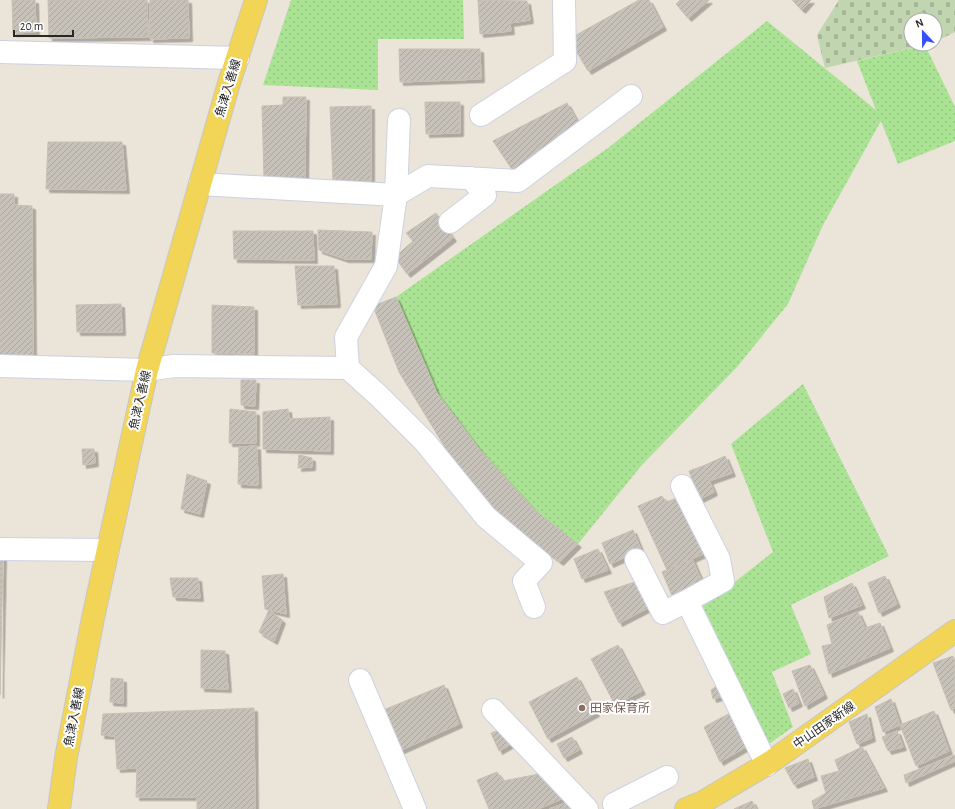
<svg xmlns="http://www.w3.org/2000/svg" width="955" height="809" font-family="'Alegreya Sans','Noto Sans JP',sans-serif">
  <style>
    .grass { fill: url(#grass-dots) }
    .cemetery { fill: url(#cemetery-stones) }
    .building { fill: url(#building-hatch); stroke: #c6c0b3; filter: url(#shadow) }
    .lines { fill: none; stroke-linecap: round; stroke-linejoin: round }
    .minor-casing { stroke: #ced1e1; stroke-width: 24 }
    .major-casing { stroke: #c7c7c7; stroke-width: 24 }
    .minor { stroke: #fff; stroke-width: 22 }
    .major { stroke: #f2d556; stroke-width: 22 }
    .education-dot { fill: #8d6e63; stroke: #fff; stroke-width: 1.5 }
    .labels { text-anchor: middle; stroke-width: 4; stroke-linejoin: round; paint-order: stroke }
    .street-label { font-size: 12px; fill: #282828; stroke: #fff }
    .education-label { font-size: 12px; fill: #785e54; stroke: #fff; text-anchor: start }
  </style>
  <defs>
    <pattern id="grass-dots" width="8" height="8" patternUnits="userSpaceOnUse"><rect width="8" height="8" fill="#abe394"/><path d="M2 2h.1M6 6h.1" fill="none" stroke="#93c380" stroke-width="1.8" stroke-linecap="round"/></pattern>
    <pattern id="cemetery-stones" width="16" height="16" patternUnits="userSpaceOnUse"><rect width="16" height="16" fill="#c0d5b0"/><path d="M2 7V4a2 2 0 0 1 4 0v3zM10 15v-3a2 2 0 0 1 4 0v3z" fill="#a5b797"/></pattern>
    <pattern id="building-hatch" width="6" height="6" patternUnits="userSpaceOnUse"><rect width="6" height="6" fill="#c6c1b9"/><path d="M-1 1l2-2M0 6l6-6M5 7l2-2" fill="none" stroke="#aaa69f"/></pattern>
    <filter id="shadow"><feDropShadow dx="3.5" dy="3.5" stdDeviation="0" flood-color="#0004"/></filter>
  </defs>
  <rect width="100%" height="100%" fill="#ebe4d9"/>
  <!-- grass -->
  <path class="grass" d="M291,0H463L464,39H378V90L263,85Z
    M767,21L876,110L857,61L925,45L955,107V141L898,164L881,121L823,225L788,304L737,367L641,466L578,544L536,511L480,450L437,393L396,297L608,148Z
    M803,384L889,556L791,605L811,654L772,672L793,727L766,746L700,606L726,589L773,552L731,444Z"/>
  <!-- cemetery -->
  <path class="cemetery" d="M839,0H955V32L935,42V20H911V44H928L825,68L817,35Z"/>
  <!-- building -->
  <path class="building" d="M12,0H35L36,32L13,33Z
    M48,0H147L148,37L49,38Z
    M150,0H188L189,38L150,39Z
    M478,0L527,1L530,20L510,23L511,31L480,34Z
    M639,0H649L663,27L588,71L569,39Z
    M680,0H709L688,18L676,4Z
    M792,0H811L802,10Z
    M399,49H480L481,79L400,82Z
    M283,97H306L305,179H264L262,106L283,105Z
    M425,102H460V133L426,134Z
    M567,103L581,129L513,171L493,141Z
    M371,106V181L333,182L330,107Z
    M48,142H122L126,190L46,189Z
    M0,194H14V205L32,206L33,357H0Z
    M436,213L453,238L407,274L395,257L413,241L406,233Z
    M318,230L372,232L371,259H345L319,250Z
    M233,231H313L314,260L234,259Z
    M295,266H334L337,304L298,305Z
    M396,297L437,393L480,450L536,511L578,544L560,562L502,519L451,457L399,372L373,306Z
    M121,304L122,332H77L76,305Z
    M212,305L254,307V354L212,353Z
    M241,380H256L255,406L241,405Z
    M230,409L256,412V443H229Z
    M288,409L289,419L330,417V451L263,449V412Z
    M257,446L258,485L238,484L239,447Z
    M82,449H94L95,463L83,465Z
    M299,455L312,458V467L298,468Z
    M725,456L732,473L709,481L703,466Z
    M703,466L714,492L700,499L689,471Z
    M187,474L207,481L200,514L181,509Z
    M662,496L666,502L677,498L703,554L667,570L638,506Z
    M633,530L641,550L610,564L602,543Z
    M598,549L608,570L582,579L574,559Z
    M0,557H3L0,695Z
    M692,559L703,584L673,598L662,572Z
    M283,574L286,614L265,609L262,576Z
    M885,576L897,604L879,613L868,583Z
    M170,578H198L200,598L173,597Z
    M638,581L648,608L619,623L604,592Z
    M852,583L862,605L829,618L824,597Z
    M269,610L282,620L274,641L259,632Z
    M858,612L865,628L880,623L890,648L829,674L822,646L832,644L827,625Z
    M618,645L642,691L615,705L591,659Z
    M201,650L225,651L228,689L201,688Z
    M953,656L955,661V708L951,710L933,663Z
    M810,665L824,695L805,706L792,671Z
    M577,677L596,713L548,739L529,702Z
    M111,678L123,679V703L110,702Z
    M721,683L726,695L713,699L711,690Z
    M444,685L459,724L399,751L381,711Z
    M793,689L799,703L789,708L783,694Z
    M891,699L900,725L883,732L875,707Z
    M254,708L255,809H197V797H136L137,768L117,769L115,736L101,735L103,714Z
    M934,711L949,751L916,766L900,725Z
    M732,712L746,747L720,762L704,727Z
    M867,714L872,738L857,744L849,722Z
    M502,729L511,744L499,751L491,733Z
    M897,731L903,747L888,751L882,737Z
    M572,737L579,750L564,758L557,744Z
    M862,747L884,788L814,809L812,801L826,793L821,776L839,771L835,760Z
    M955,755V761L906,783L904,775Z
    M808,759L814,777L794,785L785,768Z
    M497,772L503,781L544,773L564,798L538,809H489L477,780Z
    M571,801L575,809H549Z
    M752,801L756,809H734Z"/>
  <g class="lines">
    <!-- minor casing -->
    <g class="minor-casing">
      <path id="minor" d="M0,52L238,58
        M481,115L565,61L564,0
        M396,195L428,176L518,181L631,96
        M396,195L399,120
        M450,222L485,195L471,178
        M0,366L147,370L174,366L348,368L346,337L386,266L396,195L200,184
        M348,368L380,397L425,442L486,517L541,563L524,581L534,607
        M682,486L719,559L723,581L687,601
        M0,549L108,550
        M636,560L663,613L687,601L767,765
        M360,680L415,809
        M493,710L587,809
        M617,809L614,804L667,777"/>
    </g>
    <!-- major casing -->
    <g class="major-casing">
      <path id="major" d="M59,809L66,758L93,618L147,370L229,83L256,0
        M686,809L703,802L772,761L955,631"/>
    </g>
    <!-- minor -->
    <use href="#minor" class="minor"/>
    <!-- major -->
    <use href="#major" class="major"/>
  </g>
  <!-- markers -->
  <circle class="education-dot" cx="582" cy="708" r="4"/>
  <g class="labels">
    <!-- street labels -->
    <g class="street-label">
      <text transform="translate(228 88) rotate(-73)" y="4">魚津入善線</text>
      <text transform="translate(140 400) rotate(-77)" y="4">魚津入善線</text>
      <text transform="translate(74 717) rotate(-79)" y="4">魚津入善線</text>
      <text transform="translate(824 725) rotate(-35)" y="4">中山田家新線</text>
    </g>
    <!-- education labels -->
    <g class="education-label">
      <text x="590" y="712">田家保育所</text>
    </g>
  </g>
  <!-- north arrow -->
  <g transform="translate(923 32) rotate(338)"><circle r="19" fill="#ffffff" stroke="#a9a9a9"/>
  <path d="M0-3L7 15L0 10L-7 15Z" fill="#3450fc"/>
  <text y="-6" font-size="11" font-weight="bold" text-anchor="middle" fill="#282828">N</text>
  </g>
  <!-- scale -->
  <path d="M14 30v6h59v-6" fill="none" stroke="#282828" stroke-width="2"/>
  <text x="20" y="30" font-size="12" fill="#282828" stroke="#ffffff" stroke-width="3" paint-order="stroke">20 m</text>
</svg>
